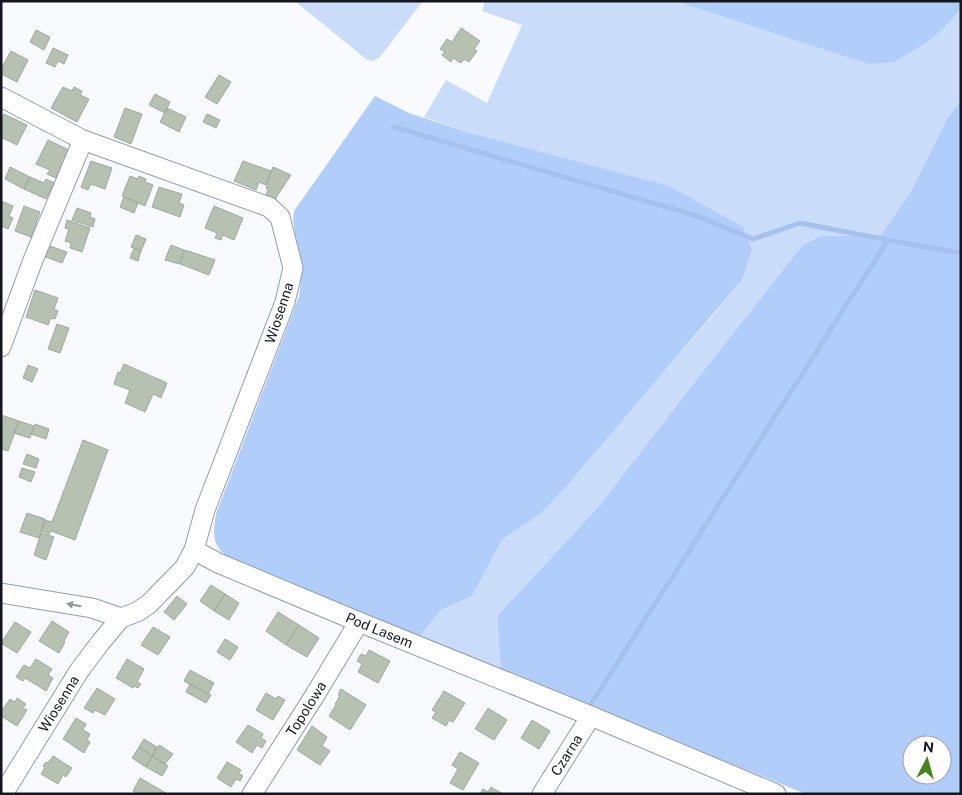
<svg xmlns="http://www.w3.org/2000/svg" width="962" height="795" font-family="'Public Sans',sans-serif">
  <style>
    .green { fill: #c9dcfa }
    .forest { fill: #b1cdfa; fill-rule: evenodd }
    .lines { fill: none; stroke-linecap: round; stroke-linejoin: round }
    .stream { stroke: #a6c1ee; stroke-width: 5 }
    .building { fill: #b6c1b1; stroke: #9faa9a }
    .minor-casing { stroke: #929cac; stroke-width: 21 }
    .minor { stroke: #fff; stroke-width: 19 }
    .oneway { fill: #959799 }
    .labels { text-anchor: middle; stroke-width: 4; stroke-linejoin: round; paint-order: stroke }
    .street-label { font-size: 14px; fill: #14171d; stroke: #fff }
  </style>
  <rect width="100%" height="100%" fill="#f8fafe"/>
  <!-- green -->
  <path class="green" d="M295,1H423L380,57L373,61L367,60Z
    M485,1H675L868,64L945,27L961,9V100L947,119L910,193L880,236H821L601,504L497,616L501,671L418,638L441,610L472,596L502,540L541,513L714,314L742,280L752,250L473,134L424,117L446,80L487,103L522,25L482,11Z"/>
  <!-- forest -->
  <path class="forest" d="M675,1H961V9L945,27L925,43L894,62L868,64Z
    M375,96L409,113L473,134L669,186L743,227L752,250L742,280L567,485L541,513L502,540L472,596L441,610L418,638L237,565C215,548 211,543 216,514L299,296C301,283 302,270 300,257C298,241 291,226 294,211Z
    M961,100V794H806L501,671L497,616L601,504L692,386L803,245L821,236H880L910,193L947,119ZM912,745H942V775H912Z"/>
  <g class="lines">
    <!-- stream -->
    <path class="stream" d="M394,127L697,216L753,239L800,223L888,240L591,704
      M893,241L961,253"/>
  </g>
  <!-- building -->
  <path class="building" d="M461,28L480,41L474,49L477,51L469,62L464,59L461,63L453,58L451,62L442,55L445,52L440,49L447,39L452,42Z
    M36,30L50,37L44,50L30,42Z
    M53,48L68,55L64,64L58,61L55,67L46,63Z
    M11,51L28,60L17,82L1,74V69Z
    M219,75L231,82L217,104L205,97Z
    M63,87L72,91L74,87L82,91L80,95L89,99L77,122L51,108Z
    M155,94L170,102L165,113L149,105Z
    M125,108L142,114L131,144L114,137Z
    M167,108L186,117L179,132L160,122Z
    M4,114L27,125L17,145L3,138L1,141V120Z
    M207,114L220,120L216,128L203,122Z
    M48,140L69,150L56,178L47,174L50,170L36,164Z
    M91,161L112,168L105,189L91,184L88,190L81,187Z
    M243,161L271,171L266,185L259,182L256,190L234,181Z
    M10,167L30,177L24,189L5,179Z
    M273,167L291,175L273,202L265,199L268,190L266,188L267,185L266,184Z
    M130,176L138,179L139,176L146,179L145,182L153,185L145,206L122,196Z
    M30,177L44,183L46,179L54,183L46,199L24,189Z
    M159,187L182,194L179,203L184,205L180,217L152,207Z
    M124,197L138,203L134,213L120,207Z
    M1,201L13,206L9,216L13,218L8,229L1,226Z
    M24,206L40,212L31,237L15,231Z
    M214,206L243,218L234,240L223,235L221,240L215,238L217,233L205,228Z
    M77,208L91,213L90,217L95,219L93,227L72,220Z
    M67,220L90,228L82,252L70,248L71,243L65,241L69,229L65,228Z
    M136,235L146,239L141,251L131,247Z
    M47,245L67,252L62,263L43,256Z
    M171,245L184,250L179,264L165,260Z
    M134,248L141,251L138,261L130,258Z
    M185,250L215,260L209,275L180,264Z
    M35,290L58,298L54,309L58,311L55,319L51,318L48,325L26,317Z
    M57,324L69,328L60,353L48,349Z
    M124,364L167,383L161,398L153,394L145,412L125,403L130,390L114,384L118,372L120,373Z
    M28,365L38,369L32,382L23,378Z
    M1,415L19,421L8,451L1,449Z
    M19,421L34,426L30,438L14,433Z
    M35,424L49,429L46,439L31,434Z
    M83,440L108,450L75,540L51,531L49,534L41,531L45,520L52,522Z
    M27,454L39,459L36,468L23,464Z
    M22,468L35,472L31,482L19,477Z
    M27,513L45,519L39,538L20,532Z
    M41,533L54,537L46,560L34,555Z
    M211,585L225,594L214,611L200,601Z
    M225,594L239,603L229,620L214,611Z
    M177,596L187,604L174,620L164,612Z
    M278,612L299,625L286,645L266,631Z
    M52,621L69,632L64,641L65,642L59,653L39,641Z
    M15,622L31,632L17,653L1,643Z
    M299,625L319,638L307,657L286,645Z
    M153,627L170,637L158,655L141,645Z
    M225,639L238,647L230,660L217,652Z
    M369,650L390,661L378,683L358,672L362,664L357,661L361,654L366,656Z
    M36,659L52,669L48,675L53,678L46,691L25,678L23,681L16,677L24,665L30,668Z
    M127,659L144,669L137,682L141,684L138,688L134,686L133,688L116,678Z
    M190,670L214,683L208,694L184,681Z
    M190,684L211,695L206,703L186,692Z
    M97,688L115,699L105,715L95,710L93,713L84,708Z
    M341,689L366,705L350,730L329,716L336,705L335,704L340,696H339V692Z
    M444,691L465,703L453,722L449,720L446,726L432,718L436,712L432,710Z
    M266,693L276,699L278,696L285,700L273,720L256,710Z
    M17,698L26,704L23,708L27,710L17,726L1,716V712L10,699L15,702Z
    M488,708L507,720L494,740L475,729Z
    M76,718L86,724L83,730L90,734L87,740L90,742L84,753L63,739Z
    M532,720L550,731L539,749L521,738Z
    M248,725L263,734L261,738L266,741L262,748L257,745L252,753L236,742Z
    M312,726L327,737L322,746L330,751L320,765L297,750Z
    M144,739L157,747L152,756L139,747Z
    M159,745L173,754L165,764L152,756Z
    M139,747L152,756L146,767L132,758Z
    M460,752L479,763L463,790L450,783L458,769L452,765Z
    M53,756L72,768L66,777L63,775L58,784L41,774L45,768L43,766L46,762L48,763Z
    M152,756L168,766L162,776L146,767Z
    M227,762L241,770L239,773L243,776L240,781L236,779L231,787L217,778Z
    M140,778L166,793L138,794L133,791Z
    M491,787L503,794H480L483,789L488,792Z"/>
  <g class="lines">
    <!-- minor casing -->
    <g class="minor-casing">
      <g id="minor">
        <path d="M1,97L83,140L269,207L280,217L293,268L285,302L205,510L194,550L185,567L149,604L137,612L121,618L92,608L1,593"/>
        <path d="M1,347L33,260L83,140"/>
        <path id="s1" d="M194,550L218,563L359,622L591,716L776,794"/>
        <path id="s2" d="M3,794L79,671L100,643L121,618"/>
        <path id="s3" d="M252,794L315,695L359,622"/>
        <path id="s4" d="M542,794L591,716"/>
      </g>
    </g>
    <!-- minor -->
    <use href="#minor" class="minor"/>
  </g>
  <!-- one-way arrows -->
  <defs><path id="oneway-solid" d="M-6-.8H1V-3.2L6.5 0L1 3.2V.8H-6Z" transform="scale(1.25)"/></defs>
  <use class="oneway" href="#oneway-solid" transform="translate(74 605) rotate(-170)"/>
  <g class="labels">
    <!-- street labels -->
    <g class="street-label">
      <text transform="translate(279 313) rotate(-72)" y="5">Wiosenna</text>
      <text dy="5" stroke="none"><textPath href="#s1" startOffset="202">Pod Lasem</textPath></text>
      <text dy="5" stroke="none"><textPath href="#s2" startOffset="106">Wiosenna</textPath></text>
      <text dy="5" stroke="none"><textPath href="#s3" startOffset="101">Topolowa</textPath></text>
      <text dy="5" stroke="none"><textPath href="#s4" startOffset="46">Czarna</textPath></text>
    </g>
  </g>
  <!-- border -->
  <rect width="962" height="795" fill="none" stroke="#14171d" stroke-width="5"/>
  <!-- north arrow -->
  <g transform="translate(927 760) rotate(6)"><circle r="24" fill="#ffffff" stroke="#a1a2a5"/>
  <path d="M0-4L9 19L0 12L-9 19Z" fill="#4a831e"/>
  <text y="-8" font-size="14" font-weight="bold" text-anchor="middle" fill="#14171d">N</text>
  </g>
</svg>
